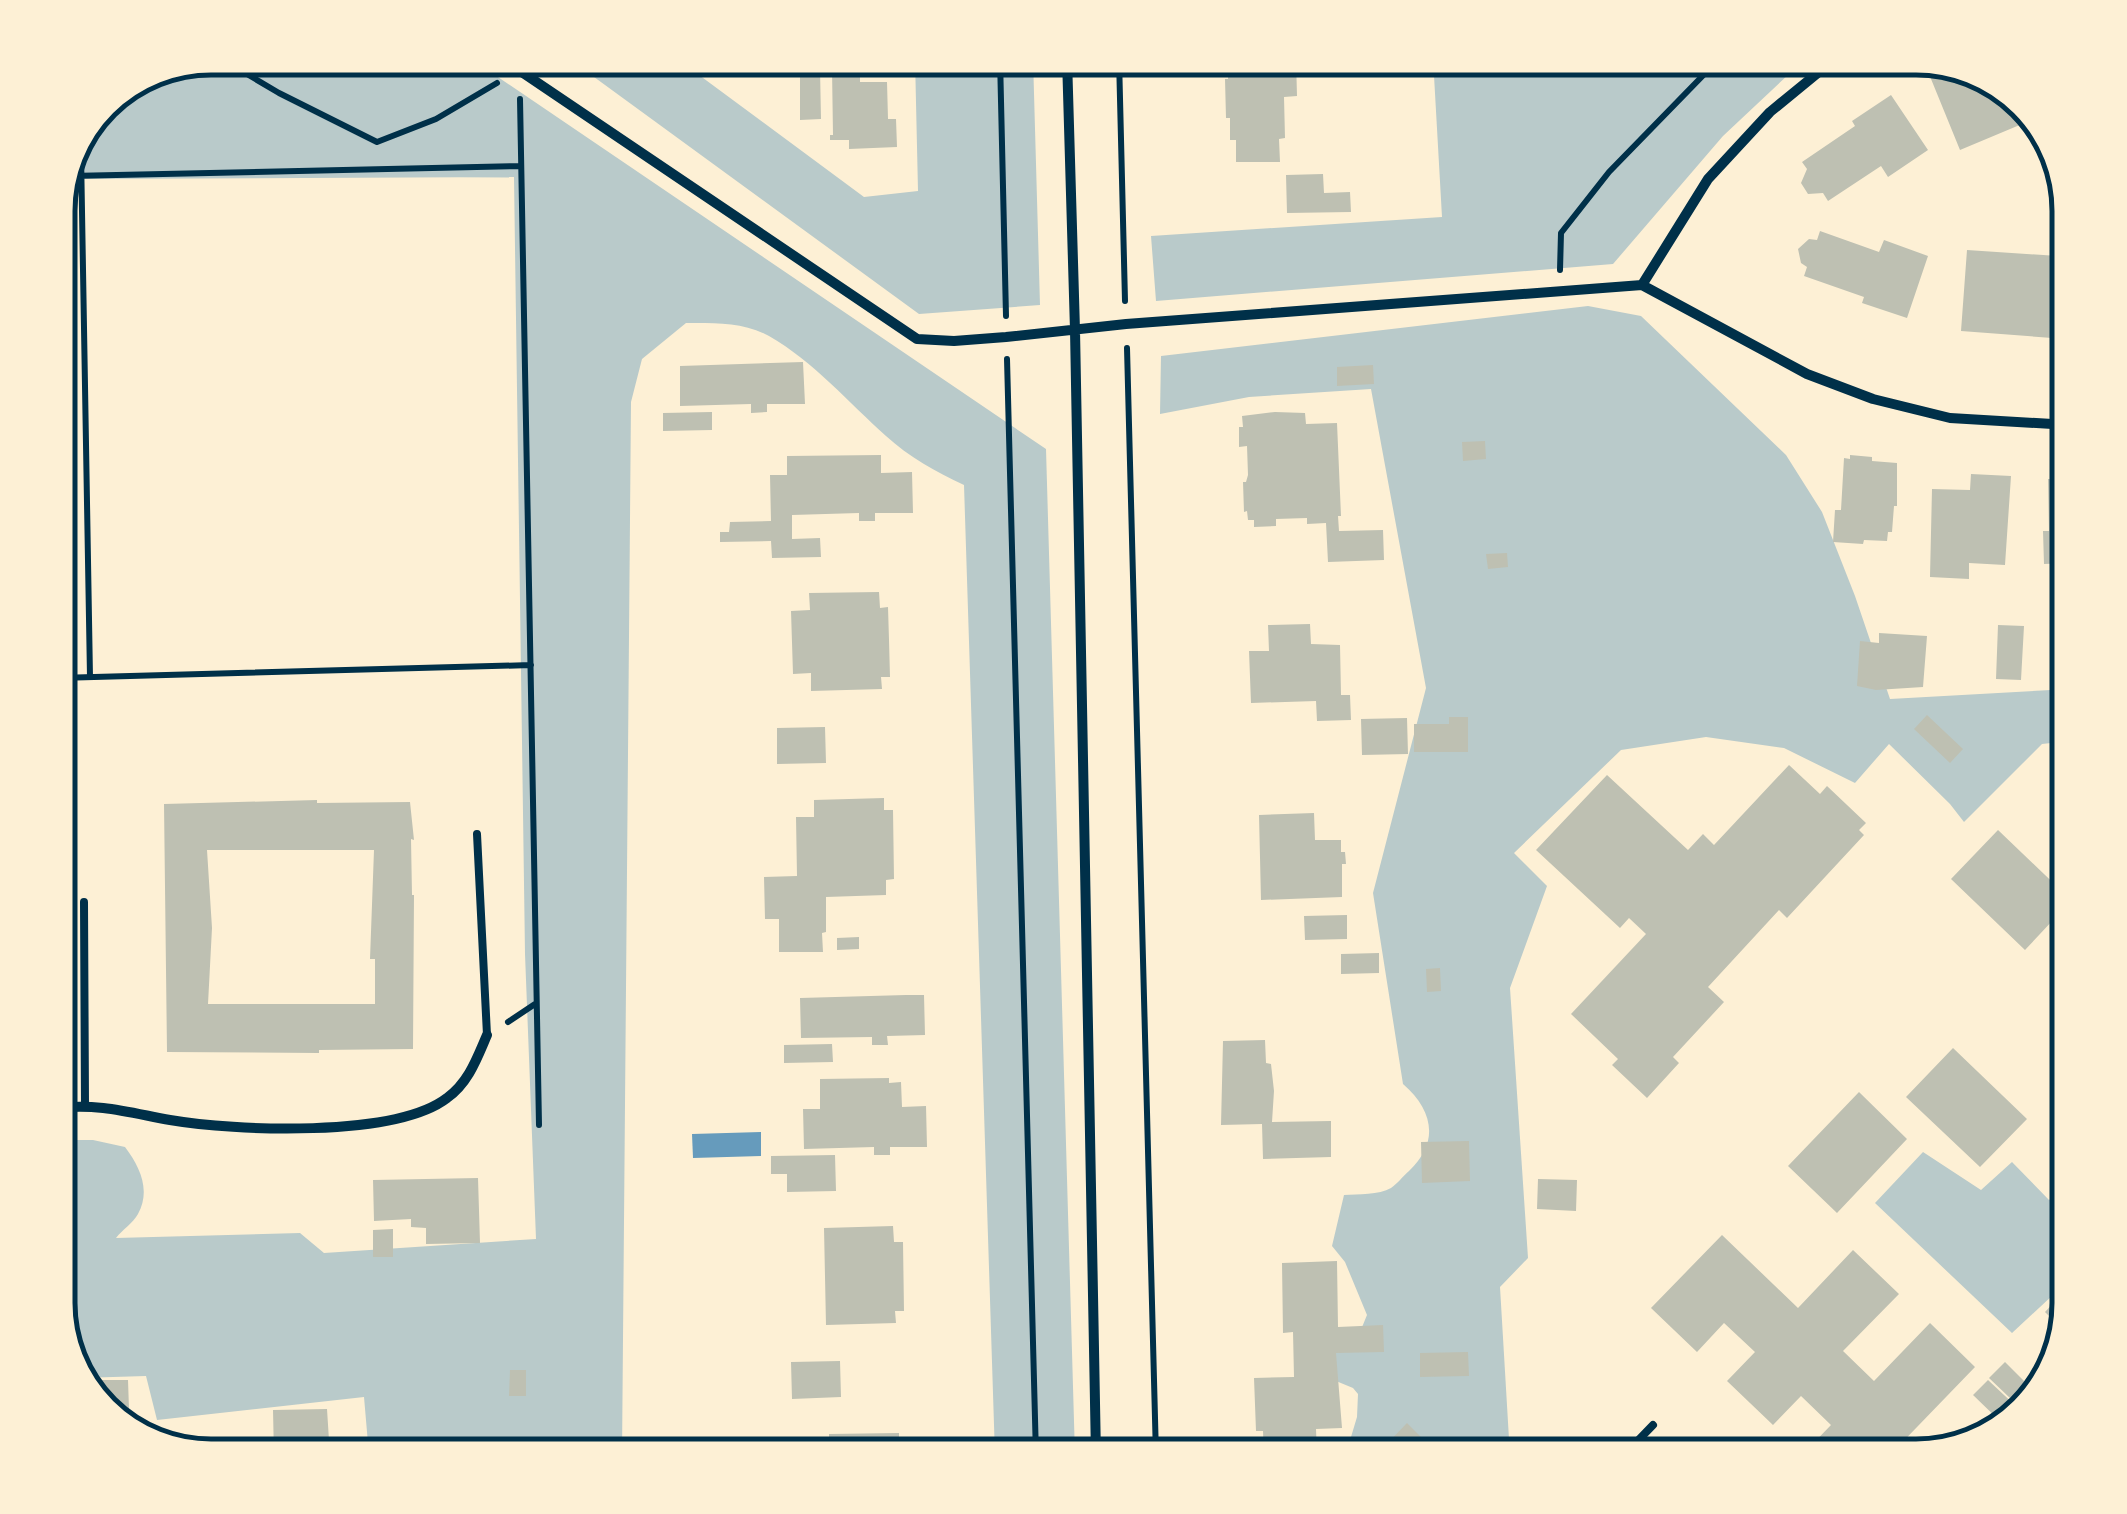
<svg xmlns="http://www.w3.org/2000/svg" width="2127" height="1514" font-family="Jost,sans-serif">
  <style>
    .green { fill: #b9caca }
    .water { fill: #669bbc }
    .building { fill: #bec0b2; fill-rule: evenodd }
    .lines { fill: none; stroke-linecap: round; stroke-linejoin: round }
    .path { stroke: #003049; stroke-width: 6 }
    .service { stroke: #003049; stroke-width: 8 }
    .minor { stroke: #003049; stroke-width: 10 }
    .rim { fill: none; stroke: #003049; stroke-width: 5 }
  </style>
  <rect width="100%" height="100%" fill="#fdf0d5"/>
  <!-- green -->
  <path class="green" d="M211,58H470L1046,449L1075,1456H995L964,485C936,472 909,457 886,436C848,402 814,362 769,336C744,322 714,323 686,323L642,359L631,402L622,1456H545L544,1438L369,1455L364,1397L157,1420L146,1376L80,1378L74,1371L58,1312V1140H93L125,1147C140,1167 151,1190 138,1214C133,1223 122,1230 116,1238L300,1233L324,1253L536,1239L525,954L514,177L68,179L110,96Z
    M568,58H676L864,197L918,191L915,58H1033L1040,305L919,314Z
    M1433,58H1806L1723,136L1613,264L1156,301L1151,236L1442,217Z
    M1588,306L1641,316L1786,455L1822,512L1855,596L1890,699L2069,689V741L2042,744L1964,822L1950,804L1889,744L1855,783L1784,748L1706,737L1621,750L1514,853L1547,886L1510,988L1528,1258L1500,1287L1510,1456H1273L1348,1447L1357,1417L1358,1394L1353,1388L1336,1381L1329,1354L1358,1337L1367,1315L1345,1262L1332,1246L1344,1195C1358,1194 1379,1195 1391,1188C1397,1184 1403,1176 1409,1171C1440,1142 1433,1110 1403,1084L1373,893L1426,688L1371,389L1249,397L1160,414L1161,356Z
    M1923,1152L1981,1190L2012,1162L2049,1200L2061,1190L2069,1191V1280L2012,1333L1875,1203Z"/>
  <!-- water -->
  <path class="water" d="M761,1132V1156L693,1158L692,1134Z"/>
  <!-- building -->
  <path class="building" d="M708,58H740L730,72Z
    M1228,58H1296L1297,96L1284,97L1285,138L1279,139L1280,162H1236V140H1230V118H1226L1225,79H1228Z
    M1945,67L2009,89L2034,119L1960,150L1929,74Z
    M860,68V82H887L888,119H896L897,147L849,149V140H830V135H833L832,69Z
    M800,69H820L821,119L800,120Z
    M1891,95L1928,150L1888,177L1881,166L1828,201L1823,193L1808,194L1801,183L1807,169L1802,162L1855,126L1852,121Z
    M1323,174L1324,193L1350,192L1351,212L1287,213L1286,175Z
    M1820,231L1879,252L1884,240L1928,256L1907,318L1862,303L1864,297L1804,276L1807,267L1801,263L1798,249L1809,239L1817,240Z
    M1967,250L2058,256L2052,338L1961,331Z
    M803,362L805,404H767V412L751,413V404L680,406V366Z
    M1373,365L1374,384L1337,386V367Z
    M712,412V430L663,431V413Z
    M1275,412L1305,413L1306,424L1337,423L1341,516H1338L1339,531L1383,530L1384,560L1328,562L1326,523L1307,524V518L1276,519V526L1254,527V520H1248L1247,511L1244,512L1243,482H1246L1248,475L1247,446L1239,447V427H1243L1242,416Z
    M1485,441L1486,459L1463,461L1462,442Z
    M881,455V473L912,472L913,513H875V521H859V513L792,515V539L820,538L821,557L772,558L771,541L720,542V532H729L730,522L771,521L770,475H787V456Z
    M1850,455L1872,457V461L1897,463V506H1894L1892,532H1888L1887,541L1864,540L1863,544L1833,542L1835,510H1841L1844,458L1850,459Z
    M1971,474L2011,476L2005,565L1969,563V579L1930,577L1932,489L1970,490Z
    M2053,475H2069V563L2044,564L2043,531H2049L2048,479H2053Z
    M1507,553L1508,567L1488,569L1486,554Z
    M879,592L880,608L888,607L889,640L890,677H881L882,689L811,691V673L793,674L791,611L810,610L809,593Z
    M1310,624L1311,644L1340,645L1341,695H1350L1351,720L1317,721L1316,701L1251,703L1249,651H1269L1268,625Z
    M1998,625L2024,626L2021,680L1996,679Z
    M1879,633L1927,636L1923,687L1876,690L1857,686L1860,641L1879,643Z
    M1927,715L1963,749L1950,763L1914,729Z
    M1449,717H1468V752H1414V724H1449Z
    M1407,718L1408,754L1362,755L1361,719Z
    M825,727L826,763L777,764V728Z
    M1789,765L1820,794L1827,786L1866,823L1859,830L1864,835L1787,918L1779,910L1708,987L1724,1002L1673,1057L1679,1063L1647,1098L1612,1065L1618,1059L1571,1014L1646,934L1629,918L1620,928L1536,850L1607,775L1688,850L1703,834L1714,845Z
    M884,798V810H893L894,879L886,880V895L826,897V932L822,933L823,952H779V919H765L764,877L797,876L796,817H814V800Z
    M317,800V803L410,802L414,840L411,839L412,895H414L413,1049L319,1050V1053L167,1052L164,804ZM207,850H374L370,959H375V1004H208L212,928Z
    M1314,813L1315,840H1341V852H1345L1346,864H1342V897L1261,900L1259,815Z
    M1998,830L2069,898V903L2025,950L1951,879Z
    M1347,915V939L1305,940L1304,916Z
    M859,937V949L837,950V938Z
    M1379,953V973L1341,974V954Z
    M1440,968L1441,991L1427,992L1426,969Z
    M906,995H924L925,1035L887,1036L888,1045H872V1037L801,1038L800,998Z
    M1265,1040L1266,1063L1271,1064L1274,1091L1272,1122L1331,1121V1157L1263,1159L1262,1124L1221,1125L1223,1041Z
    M832,1044L833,1062L784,1063V1045Z
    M1953,1048L2027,1119L1980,1167L1906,1097Z
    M889,1078V1083L901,1082L902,1107L926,1106L927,1147H890V1155H874V1147L804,1149L803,1109H820V1079Z
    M1859,1092L1907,1139L1837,1213L1788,1166Z
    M1469,1141L1470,1181L1422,1183L1421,1142Z
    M835,1155L836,1191L787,1192V1174H771V1156Z
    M478,1178L480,1243L426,1244V1228L411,1227V1219L374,1221L373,1180Z
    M1538,1179L1577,1180L1576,1211L1537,1209Z
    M893,1226L894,1242H903L904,1311H895L896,1323L826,1325L824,1228Z
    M393,1229V1257H373V1230Z
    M1722,1235L1798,1308L1853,1250L1899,1294L1843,1351L1874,1381L1930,1323L1975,1367L1889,1456H1801L1831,1425L1801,1396L1773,1425L1727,1381L1755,1352L1724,1323L1697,1352L1651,1308Z
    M1337,1261L1338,1327L1383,1325L1384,1352L1336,1353L1342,1428L1316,1429L1317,1456H1264L1263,1431H1256L1254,1378L1294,1377L1293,1332L1283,1333L1282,1263Z
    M2069,1286V1303L2061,1328L2045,1312Z
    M1468,1352L1469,1376L1420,1377V1353Z
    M840,1361L841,1397L792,1399L791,1362Z
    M2005,1362L2026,1383L2011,1399L1989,1378Z
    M510,1370H526V1396H509Z
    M81,1380H128L129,1409L135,1415L131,1430L118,1425Z
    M1988,1380L2020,1410L2003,1424L1973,1395Z
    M327,1409L330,1456H274L273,1410Z
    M1407,1423L1421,1437L1403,1456H1387L1381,1450Z
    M899,1433V1445L908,1444V1456H811V1451H829V1434Z"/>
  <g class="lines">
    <!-- path -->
    <path class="path" d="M220,58L279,93L377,142L436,119L497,83
      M1000,58L1006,316
      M1119,58L1125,301
      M520,99L539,1125
      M81,153L90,677
      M70,176L521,166
      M1560,270L1561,233L1609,172L1720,58
      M1127,348L1156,1456
      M1007,359L1036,1456
      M58,678L531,665
      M508,1022L535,1004"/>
    <!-- service -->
    <path class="service" d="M477,834L487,1035
      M84,902L85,1105
      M1623,1456L1653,1425"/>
    <!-- minor -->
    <path class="minor" d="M501,58L917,339L954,341L1006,337L1126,324L1642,285L1807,374L1873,399L1950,418L2069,425
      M1067,58L1075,330L1096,1456
      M1642,285L1708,179L1770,112L1836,58
      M58,1108C98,1103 131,1113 170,1120C234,1131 395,1138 447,1098C469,1082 477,1058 487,1035"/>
  </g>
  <!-- crop -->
  <path d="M0 0H2127V1514H0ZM211 75H1916A136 136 0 0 1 2052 211V1303A136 136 0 0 1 1916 1439H211A136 136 0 0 1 75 1303V211A136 136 0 0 1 211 75Z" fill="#fdf0d5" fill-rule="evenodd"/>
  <path class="rim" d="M211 75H1916A136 136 0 0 1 2052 211V1303A136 136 0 0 1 1916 1439H211A136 136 0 0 1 75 1303V211A136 136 0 0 1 211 75Z"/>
</svg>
